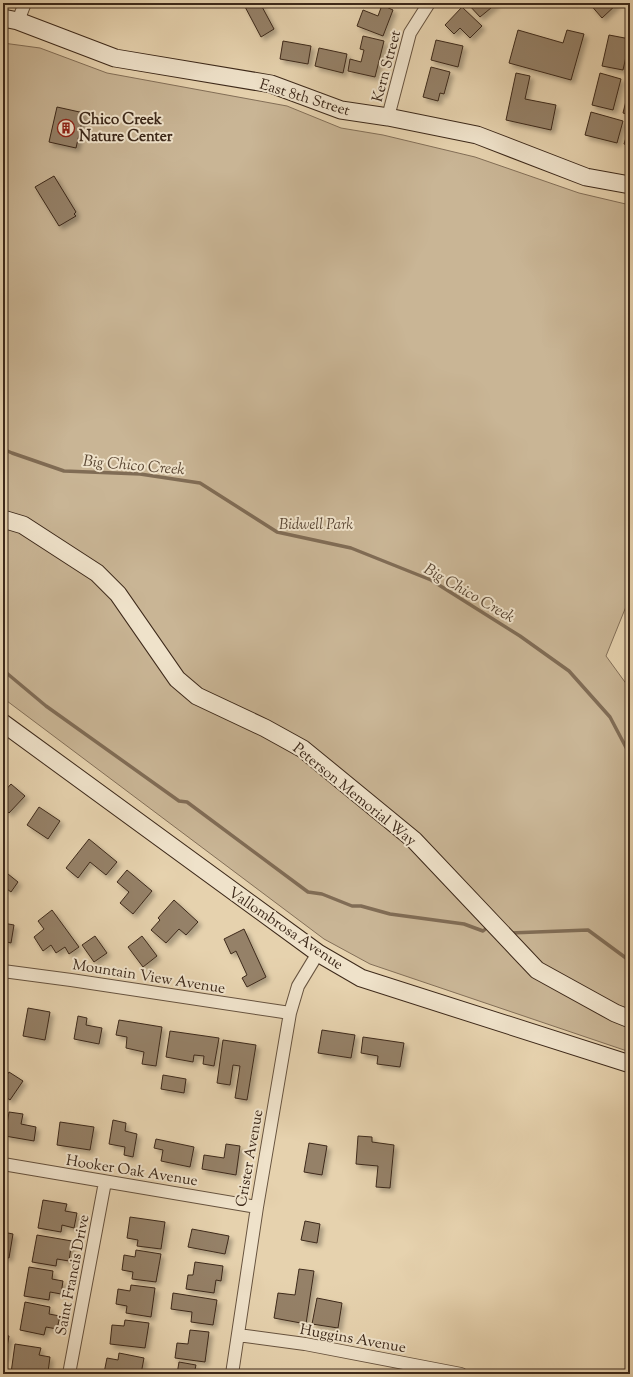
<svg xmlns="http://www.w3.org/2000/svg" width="633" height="1377" font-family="'Sorts Mill Goudy',serif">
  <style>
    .green { fill: #c9b595; stroke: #836f58 }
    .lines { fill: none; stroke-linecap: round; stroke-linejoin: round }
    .stream { stroke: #806c55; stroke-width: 3.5 }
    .building { fill: #958167; stroke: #3d291a; filter: url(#shadow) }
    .street-casing { stroke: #67533f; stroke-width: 14 }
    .secondary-casing { stroke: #3d291a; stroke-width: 19 }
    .street { stroke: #efe2ca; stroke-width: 12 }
    .secondary { stroke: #efe2ca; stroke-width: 17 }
    .labels { text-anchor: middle; stroke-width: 4; stroke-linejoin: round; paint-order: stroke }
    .street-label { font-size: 15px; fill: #3d291a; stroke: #efe2ca }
    .poi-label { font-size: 15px; font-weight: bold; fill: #3d291a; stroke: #efe2ca; text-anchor: start }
    .park-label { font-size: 15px; font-style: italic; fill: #594533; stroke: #efe2ca }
    .water-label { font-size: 16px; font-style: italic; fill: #594532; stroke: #efe2ca }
  </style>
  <defs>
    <filter id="shadow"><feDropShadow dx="3.5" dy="3.5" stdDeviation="2" flood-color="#0004"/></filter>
  </defs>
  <rect width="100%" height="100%" fill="#e6d2ae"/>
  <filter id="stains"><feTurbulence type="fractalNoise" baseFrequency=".005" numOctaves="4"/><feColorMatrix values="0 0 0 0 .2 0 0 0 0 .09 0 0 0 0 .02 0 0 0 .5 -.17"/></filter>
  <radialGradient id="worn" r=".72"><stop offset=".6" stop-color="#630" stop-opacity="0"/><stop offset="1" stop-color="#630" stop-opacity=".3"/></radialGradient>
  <!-- green -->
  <path class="green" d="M3,43L40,48L107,73L287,106L341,128L383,135L475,157L579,193L630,205V601L625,609L606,656L630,689V1052L370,964L324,939L3,698Z"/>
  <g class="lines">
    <!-- stream -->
    <path class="stream" d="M3,449L12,453L64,471L140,474L200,483L277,532L351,548L431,580L520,636L569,671L610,717L630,755
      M3,670L46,706L179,801L187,802L308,892L322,894L352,906H361L390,914L464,924L483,931L488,927L491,928
      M510,933L588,930L630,961"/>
  </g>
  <!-- building -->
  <path class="building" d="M243,3H260L274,29L261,37Z
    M469,3H497L480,17L468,4Z
    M589,3H618L602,18Z
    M382,5L393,10L383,36L357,26L363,10L378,16Z
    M462,7L482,26L470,38L460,28L454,34L445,25Z
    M518,30L563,43L567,30L584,34L571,80L509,63Z
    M609,35L630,39L623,70L602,66Z
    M363,36L384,41L375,77L348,71L350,59L361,62L364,50L360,49Z
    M436,40L463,46L458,67L431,60Z
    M283,41L311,46L308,64L280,59Z
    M319,48L347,54L343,73L315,66Z
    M431,67L450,72L444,94L440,93L438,101L423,97Z
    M516,73L530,76L525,99L556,105L551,130L506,120Z
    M600,73L621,79L613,110L592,105Z
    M630,85V115L623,113Z
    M57,107L84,113L76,148L49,142Z
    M591,112L623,121L617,143L585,135Z
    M630,124V146L624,144Z
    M54,176L76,212L74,214L76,216L59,226L35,187Z
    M11,784L25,796L9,813L3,808V793Z
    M39,807L60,821L48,839L27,825Z
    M89,839L117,862L106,875L90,862L78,878L66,868Z
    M3,870L18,882L11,892L3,886Z
    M127,870L152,891L133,914L120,903L129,892L117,882Z
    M174,900L198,922L186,935L179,929L166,943L151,930L160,920L158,918Z
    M52,910L79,947L69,954L65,947L56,953L51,945L43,951L34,937L44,929L38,921Z
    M3,923L14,925L11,943L3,941Z
    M244,929L266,977L247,987L242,978L247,975L236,951L231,954L224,939Z
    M95,936L107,953L94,962L82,945Z
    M142,936L157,956L143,967L128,947Z
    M28,1008L50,1012L45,1040L23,1036Z
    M78,1016L87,1018L86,1025L102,1028L99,1044L74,1039Z
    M119,1020L162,1027L156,1066L142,1064L144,1052L126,1048L127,1037L116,1035Z
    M322,1030L355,1035L351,1058L318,1053Z
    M170,1031L219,1038L214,1066L203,1064L204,1056L194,1055L193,1062L166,1057Z
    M363,1037L404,1043L400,1067L377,1064L378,1056L361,1053Z
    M223,1040L256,1045L247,1100L235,1098L240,1066L233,1065L230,1085L217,1083Z
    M9,1072L23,1081L10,1100L3,1095V1081Z
    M163,1075L186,1079L184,1093L161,1089Z
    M9,1112L23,1114L21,1124L36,1127L34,1141L5,1136Z
    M113,1120L126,1123L125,1131L137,1134L133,1157L124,1155L125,1147L109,1144Z
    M60,1122L94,1127L90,1150L57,1145Z
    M358,1136L372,1137V1142L394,1145L390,1188L376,1187L378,1166L356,1164Z
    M156,1139L194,1147L190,1167L161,1161L163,1150L154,1148Z
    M309,1143L327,1146L322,1175L304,1172Z
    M226,1144L240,1146L236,1175L202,1169L204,1155L224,1158Z
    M43,1200L67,1204L65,1211L77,1213L74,1228L62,1225L61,1232L38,1228Z
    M130,1217L165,1222L161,1249L137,1246L138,1240L127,1238Z
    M305,1221L320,1224L317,1243L301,1240Z
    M192,1229L229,1236L225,1254L188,1247Z
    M3,1232L13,1234L9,1258L3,1257Z
    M37,1235L72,1241L69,1261L57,1259L56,1266L32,1262Z
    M136,1250L161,1254L156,1282L132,1279L133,1272L122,1270L124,1255L135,1257Z
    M195,1262L223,1266L221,1281L216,1280L214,1293L186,1289L188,1275H193Z
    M29,1267L53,1271L52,1279L63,1281L61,1294L50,1292L49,1300L24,1296Z
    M299,1269L314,1271L306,1324L274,1318L278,1293L295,1295Z
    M131,1285L155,1288L151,1317L126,1313L127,1306L116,1304L118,1289L130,1291Z
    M173,1293L217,1300L213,1325L191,1322L192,1312L171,1309Z
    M317,1298L342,1303L338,1328L312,1324Z
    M25,1302L50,1307L49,1314L60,1316L57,1329L46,1327L44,1335L20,1330Z
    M125,1320L149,1323L145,1348L110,1344L112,1325L124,1326Z
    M190,1330L209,1332L205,1362L175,1358L177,1343L188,1344Z
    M3,1335L9,1336L5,1358H3Z
    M15,1344L41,1348L39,1355L50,1357L48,1372L39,1370L38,1374L11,1373Z
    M119,1353L144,1358L141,1374H112L104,1373L107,1358L118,1360Z
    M179,1362L196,1365L194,1374H177Z"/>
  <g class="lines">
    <!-- street casing -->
    <g class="street-casing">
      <path id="street" d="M18,21L25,3
        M388,117L410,33L429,3
        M3,971L71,980L290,1013
        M3,1164L257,1207
        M238,1335L305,1344L461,1374
        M69,1374L105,1182
        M232,1374L257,1207L290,1013L298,986L318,953"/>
    </g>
    <!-- secondary casing -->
    <g class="secondary-casing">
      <path id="secondary" d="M3,18L18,21L115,58L271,84L341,110L388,117L477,135L586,177L630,185
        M3,519L23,525L97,573L118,594L177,679L197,696L265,728L303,749L414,840L537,970L615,1013L630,1019
        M3,723L318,953L361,978L630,1064"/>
    </g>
    <!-- street -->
    <use href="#street" class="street"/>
    <!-- secondary -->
    <use href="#secondary" class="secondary"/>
  </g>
  <!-- icons -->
  <defs>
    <g id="building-ring" transform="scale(0.9)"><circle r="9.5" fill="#efe2ca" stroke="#8f2418" stroke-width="1.5"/><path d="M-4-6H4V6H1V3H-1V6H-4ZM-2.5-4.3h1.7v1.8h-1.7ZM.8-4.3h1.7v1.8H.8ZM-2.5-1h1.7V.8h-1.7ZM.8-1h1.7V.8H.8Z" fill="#8f2418"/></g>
  </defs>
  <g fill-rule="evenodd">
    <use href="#building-ring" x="66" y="128"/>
  </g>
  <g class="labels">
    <!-- street labels -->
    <g class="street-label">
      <text transform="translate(386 66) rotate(-75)" y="5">Kern Street</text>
      <text transform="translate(305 97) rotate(17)" y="5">East 8th Street</text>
      <text transform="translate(355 794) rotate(39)" y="5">Peterson Memorial Way</text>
      <text transform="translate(286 928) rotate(34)" y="5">Vallombrosa Avenue</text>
      <text transform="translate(149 976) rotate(9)" y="5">Mountain View Avenue</text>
      <text transform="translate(249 1158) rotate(-80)" y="5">Crister Avenue</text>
      <text transform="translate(132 1170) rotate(9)" y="5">Hooker Oak Avenue</text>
      <text transform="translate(72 1275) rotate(-79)" y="5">Saint Francis Drive</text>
      <text transform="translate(353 1338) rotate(10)" y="5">Huggins Avenue</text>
    </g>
    <!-- poi labels -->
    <g class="poi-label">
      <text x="79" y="124">Chico Creek<tspan x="79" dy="17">Nature Center</tspan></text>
    </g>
    <!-- park labels -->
    <g class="park-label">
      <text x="316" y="529">Bidwell Park</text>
    </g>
    <!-- water labels -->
    <g class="water-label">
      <text transform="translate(134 464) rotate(5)" y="6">Big Chico Creek</text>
      <text transform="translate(470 592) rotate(30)" y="6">Big Chico Creek</text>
    </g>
  </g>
  <!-- margin -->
  <rect width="633" height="1377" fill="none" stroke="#e6d2ae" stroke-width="16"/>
  <rect x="4" y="4" width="625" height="1369" fill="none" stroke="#3d291a" stroke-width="2"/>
  <rect x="8" y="8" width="617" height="1361" fill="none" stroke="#3d291a"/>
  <rect width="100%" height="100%" filter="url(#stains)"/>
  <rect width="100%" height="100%" fill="url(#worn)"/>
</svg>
